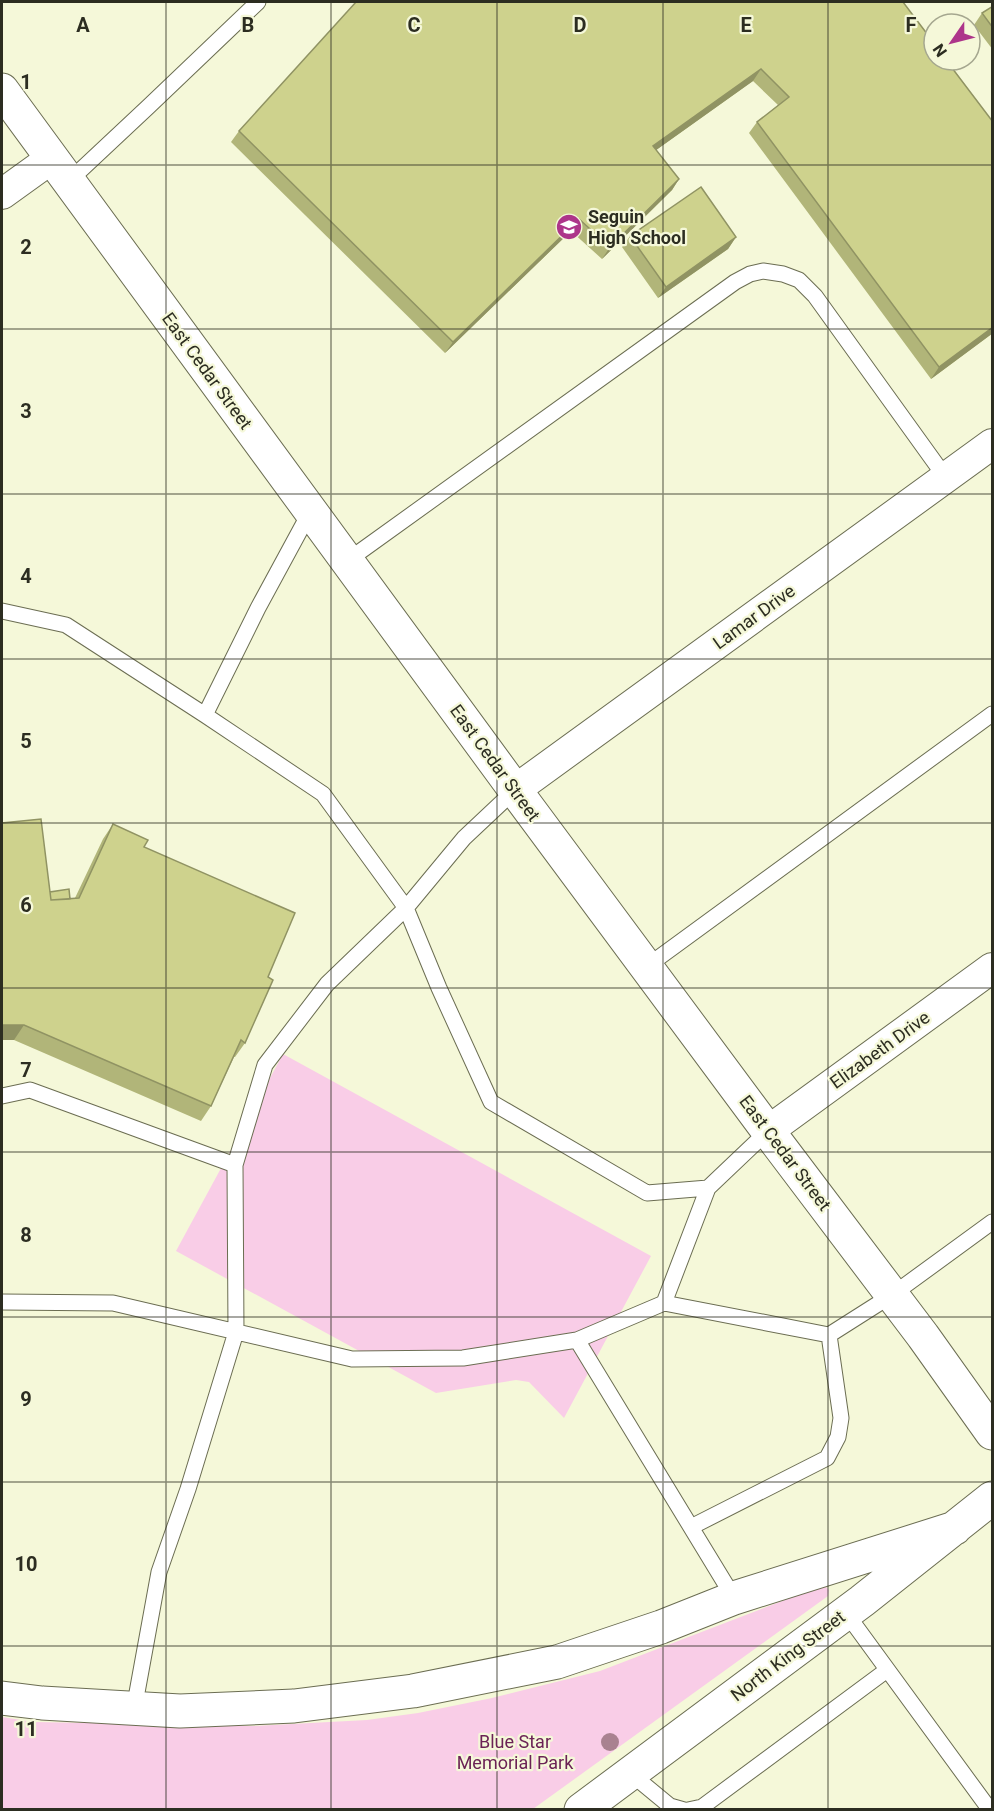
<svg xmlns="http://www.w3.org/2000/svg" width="994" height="1811" font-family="Roboto,sans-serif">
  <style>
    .green { fill: #f9cde7 }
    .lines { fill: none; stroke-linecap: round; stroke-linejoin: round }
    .service-casing { stroke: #6b6d52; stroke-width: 17 }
    .minor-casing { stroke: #6b6d52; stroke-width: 32 }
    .tertiary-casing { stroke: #6b6d52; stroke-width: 35 }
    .secondary-casing { stroke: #6b6d52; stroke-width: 35 }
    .service { stroke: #fff; stroke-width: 15 }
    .minor { stroke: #fff; stroke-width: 30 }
    .tertiary { stroke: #fff; stroke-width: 33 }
    .secondary { stroke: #fff; stroke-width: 33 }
    .tree { fill: #a98290 }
    .wall { fill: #b1b579 }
    .shaded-wall { fill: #909363 }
    .building { fill: #ced28d; stroke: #909363; stroke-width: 1.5 }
    .grid { fill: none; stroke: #2c2d21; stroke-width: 1.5; stroke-opacity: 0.55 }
    .labels { text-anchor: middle; stroke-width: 4.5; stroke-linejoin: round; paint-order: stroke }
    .poi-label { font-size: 18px; font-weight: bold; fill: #2c2d21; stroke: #f5f8d9; text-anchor: start }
    .street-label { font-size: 18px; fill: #2c2d21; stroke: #f5f8d9 }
    .park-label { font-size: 18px; fill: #6b2255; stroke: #f5f8d9 }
    .grid-label { font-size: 20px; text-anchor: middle; font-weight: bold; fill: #2c2d21; stroke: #f5f8d9; stroke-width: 4.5; stroke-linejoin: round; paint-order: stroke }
  </style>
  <rect width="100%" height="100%" fill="#f5f8d9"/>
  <!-- green -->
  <path class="green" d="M283,1054L651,1256L564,1418L529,1382L516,1380L436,1393L176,1251Z
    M821,1586L826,1587L829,1590L828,1596L533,1809H2V1717L34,1722L254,1726L367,1720L418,1713L492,1698L600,1671Z"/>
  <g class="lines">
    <!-- service casing -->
    <g class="service-casing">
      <path id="service" d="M69,181L148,107L258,2
        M347,561L735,282L750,274L763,271L783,274L799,280L815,296L946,478
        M2,611L66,625L205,715L323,794L406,908L439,988L491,1102L647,1193L708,1188L768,1131
        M205,715L258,608L310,512
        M646,967L992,714
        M2,1096L30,1090L235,1165
        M2,1302L113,1303L352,1359L463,1358L577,1340L664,1303L708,1188
        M664,1303L829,1335L892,1295L992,1222
        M577,1340L734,1598
        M691,1527L827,1458L838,1437L841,1418L829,1335
        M846,1613L990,1810
        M134,1709L159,1572L188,1489L236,1332L235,1165L265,1065L327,984L406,908L464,838L515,790
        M630,1773L670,1806L684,1810
        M688,1810L702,1807L887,1670"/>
    </g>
    <!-- minor casing -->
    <g class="minor-casing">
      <path id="minor" d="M2,194L52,158
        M515,790L992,444
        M768,1131L992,968"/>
    </g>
    <!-- tertiary casing -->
    <g class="tertiary-casing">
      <path id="tertiary" d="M2,90L515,790L768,1131L923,1336L992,1433"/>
    </g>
    <!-- secondary casing -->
    <g class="secondary-casing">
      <path id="secondary" d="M2,1698L42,1703L180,1711L294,1706L413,1691L557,1662L661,1627L734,1598L955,1528
        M581,1810L862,1601L992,1498"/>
    </g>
    <!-- service -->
    <use href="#service" class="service"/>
    <!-- minor -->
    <use href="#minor" class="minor"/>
    <!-- tertiary -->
    <use href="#tertiary" class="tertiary"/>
    <!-- secondary -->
    <use href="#secondary" class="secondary"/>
  </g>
  <!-- trees -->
  <circle class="tree" cx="610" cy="1742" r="9"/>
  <!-- wall -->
  <path class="wall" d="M903,2L993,122V333L931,379L749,133L757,122L778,105L753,81L656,150L679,179L672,190L602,259L571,231L445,353L231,142L239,131Z
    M993,6V50L974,25L982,13Z
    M630,236L736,237L728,249L658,298L622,247Z
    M2,823L50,892L70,899L75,898L103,839L113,824L144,847L268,977L245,1043L235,1057H234L211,1106L201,1121L14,1040H2Z"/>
  <!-- shaded-wall -->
  <path class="shaded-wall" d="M761,69L753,81L645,158L653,146Z
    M679,179L672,190L602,259L610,247Z
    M579,219L571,231L445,353L453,342Z
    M736,237L728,249L658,298L666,287Z
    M993,327V333L931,379L939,367Z
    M2,1025H24L14,1040H2Z"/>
  <!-- building -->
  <path class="building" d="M356,2H903L934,43V60H946L993,122V327L939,367L757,122L789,97L761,69L653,146L679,179L610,247L579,219L453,342L239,131Z
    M993,6V28L982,13Z
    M701,187L736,237L666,287L630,236Z
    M41,819L51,900L79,898L113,824L148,840L144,847L295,913L268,977L273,980L245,1043L241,1040L211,1106L24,1025H2V823Z
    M69,889L70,899L51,900L50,892Z"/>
  <!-- grid -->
  <path class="grid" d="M166,2V1810M331,2V1810M497,2V1810M663,2V1810M828,2V1810M2,165H992M2,329H992M2,494H992M2,659H992M2,823H992M2,988H992M2,1152H992M2,1317H992M2,1482H992M2,1646H992"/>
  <!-- icons -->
  <defs>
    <g id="school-disc" transform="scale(1.35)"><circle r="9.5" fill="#ad358a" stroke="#f5f8d9"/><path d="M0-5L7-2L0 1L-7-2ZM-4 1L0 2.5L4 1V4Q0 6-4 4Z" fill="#fff"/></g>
  </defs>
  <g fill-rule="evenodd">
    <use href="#school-disc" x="569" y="227"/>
  </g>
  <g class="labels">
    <!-- poi labels -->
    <g class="poi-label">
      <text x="588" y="223">Seguin<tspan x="588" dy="21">High School</tspan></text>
    </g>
    <!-- street labels -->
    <g class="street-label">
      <text transform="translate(207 371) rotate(54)" y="6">East Cedar Street</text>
      <text transform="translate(754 617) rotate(-36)" y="6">Lamar Drive</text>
      <text transform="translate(495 763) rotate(54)" y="6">East Cedar Street</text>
      <text transform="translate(880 1050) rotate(-36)" y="6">Elizabeth Drive</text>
      <text transform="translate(785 1153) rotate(53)" y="6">East Cedar Street</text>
      <text transform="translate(788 1656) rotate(-37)" y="6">North King Street</text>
    </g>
    <!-- park labels -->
    <g class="park-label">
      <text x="515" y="1748">Blue Star<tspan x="515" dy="21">Memorial Park</tspan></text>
    </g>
  </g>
  <g class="grid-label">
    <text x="83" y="32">A</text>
    <text x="248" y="32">B</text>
    <text x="414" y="32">C</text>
    <text x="580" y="32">D</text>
    <text x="746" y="32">E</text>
    <text x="911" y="32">F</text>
    <text x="26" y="89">1</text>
    <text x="26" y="254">2</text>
    <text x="26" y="418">3</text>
    <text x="26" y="583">4</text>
    <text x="26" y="748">5</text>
    <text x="26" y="912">6</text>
    <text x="26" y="1077">7</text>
    <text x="26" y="1242">8</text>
    <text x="26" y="1406">9</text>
    <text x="26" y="1571">10</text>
    <text x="26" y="1736">11</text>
  </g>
  <!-- border -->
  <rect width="994" height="1811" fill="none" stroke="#2c2d21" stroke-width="6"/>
  <!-- north arrow -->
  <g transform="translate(952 42) rotate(235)"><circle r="28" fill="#f5f8d9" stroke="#a5a78f" stroke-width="1.5"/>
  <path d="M0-4.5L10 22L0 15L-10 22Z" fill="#ad358a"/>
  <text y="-9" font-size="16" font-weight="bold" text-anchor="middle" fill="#2c2d21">N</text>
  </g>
</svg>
